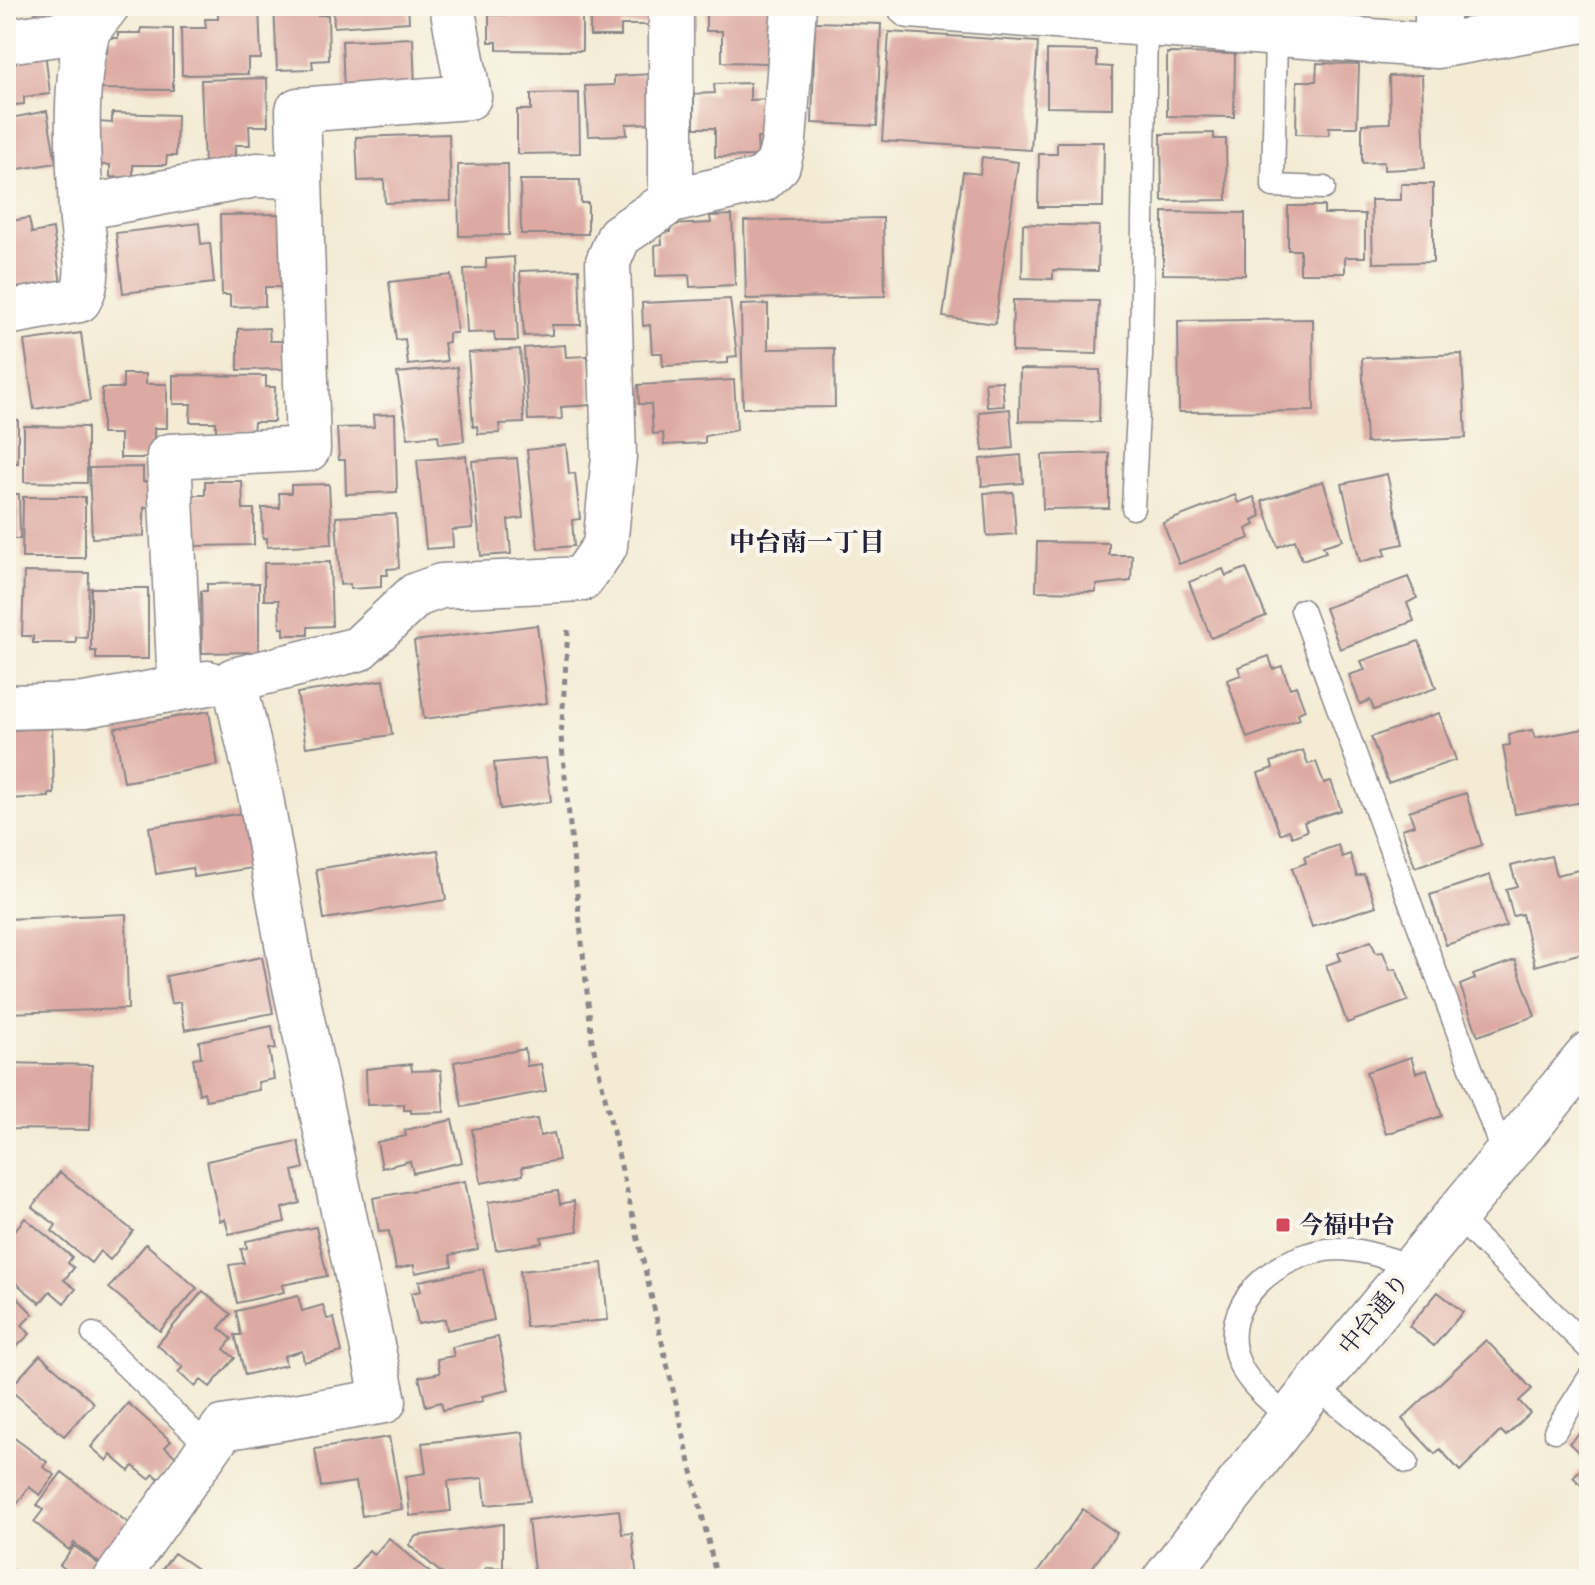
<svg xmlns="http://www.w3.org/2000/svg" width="1595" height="1585" font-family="'Old Standard TT','Noto Serif JP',serif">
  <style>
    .building { fill: #ddaaa3 }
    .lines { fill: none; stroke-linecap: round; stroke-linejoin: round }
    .lane-casing { stroke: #8a8688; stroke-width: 25 }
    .street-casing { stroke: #8a8688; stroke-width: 47 }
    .secondary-casing { stroke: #8a8688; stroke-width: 47 }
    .path { stroke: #8a8688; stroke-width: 5; stroke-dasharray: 6 6; stroke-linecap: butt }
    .lane { stroke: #fff; stroke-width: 22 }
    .street { stroke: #fff; stroke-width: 44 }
    .secondary { stroke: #fff; stroke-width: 44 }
    .poi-dot { fill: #d1495b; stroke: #fbf7ec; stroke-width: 3 }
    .labels { text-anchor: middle; stroke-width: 8; stroke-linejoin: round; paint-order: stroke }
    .poi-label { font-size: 24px; font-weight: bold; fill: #22223b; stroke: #fbf7ec; text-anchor: start }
    .street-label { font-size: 24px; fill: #22223b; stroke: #fbf7ec }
    .neighbourhood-label { font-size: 26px; font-weight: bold; fill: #22223b; stroke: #fbf7ec }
  </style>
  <rect width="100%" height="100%" fill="#fbf7ec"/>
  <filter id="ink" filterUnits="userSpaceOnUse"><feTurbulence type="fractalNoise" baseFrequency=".0125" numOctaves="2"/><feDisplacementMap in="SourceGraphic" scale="16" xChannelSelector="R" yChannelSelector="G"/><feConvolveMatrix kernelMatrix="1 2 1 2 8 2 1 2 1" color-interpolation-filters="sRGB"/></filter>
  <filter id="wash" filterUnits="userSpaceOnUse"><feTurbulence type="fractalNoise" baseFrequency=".006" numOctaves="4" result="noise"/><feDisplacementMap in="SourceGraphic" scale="32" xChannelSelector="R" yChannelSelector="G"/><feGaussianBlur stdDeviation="1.8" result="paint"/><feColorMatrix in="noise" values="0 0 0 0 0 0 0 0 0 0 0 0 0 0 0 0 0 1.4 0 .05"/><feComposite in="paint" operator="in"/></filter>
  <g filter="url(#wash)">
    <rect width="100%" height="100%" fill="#f3ebd4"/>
    <g id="blocks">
      <!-- building -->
      <path class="building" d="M35,6H61V8L35,12Z
        M230,6H259L261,59H248V74L182,75L181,28H206L205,19H218V10H230Z
        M274,6H317L318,15H328L329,60L312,61L313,69L277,70Z
        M333,6H408L409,22L334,27Z
        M533,6H582V51L497,50V42H489V15H512V10H533Z
        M590,6H653V25H621V36H590Z
        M706,6H775V22H770L769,63L722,62V31H706Z
        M1289,6H1365V15H1289Z
        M815,22L881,24L877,126L812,123Z
        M141,28L173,29V90L97,89V53H107L108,38H118V33H141Z
        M889,32L1038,42L1031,150L882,141Z
        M413,38L415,87L344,90L342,41Z
        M1047,50L1097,51V66L1112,67V108L1047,107Z
        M45,51L50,94L24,97V104L6,106V59Z
        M1167,53L1235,54L1234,117L1167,116Z
        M1317,63L1359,64L1357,127H1329V135L1296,134L1297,81H1316Z
        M653,74L655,123L626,124L627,135L588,136L585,86L614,85V76Z
        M1422,75L1425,168L1384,170V162L1362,163V124L1390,123L1389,76Z
        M267,78L268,126H249L250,145H235V164L204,165L201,80Z
        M750,83V100L770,99V138H757L758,156L715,157V128H694V94L715,93L714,84Z
        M579,93L580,153L517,154V110H531V94Z
        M47,111L56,163L13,170L15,179L6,180V119Z
        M112,113L177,115L176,156H167L166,165H133V178L110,177V165H96L97,122L112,123Z
        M1214,133V139H1226L1227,200L1162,201L1161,134Z
        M449,134L451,201L385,203L384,180L358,181L356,137Z
        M1057,142H1104L1103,207H1038L1039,154H1057Z
        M982,157L1018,162L995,324L943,317L963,172L980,174Z
        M508,164L509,235L459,236L458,165Z
        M520,180H580L581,203H588V234H521Z
        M1401,184H1433V262L1373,263L1371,200H1401Z
        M1288,206H1324V214H1365V257H1345V273H1300V250H1288Z
        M1163,212L1245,213V275L1163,274Z
        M285,214V287H265V306L230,307V295H222L220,215Z
        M732,215L735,285L690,287L689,275L656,276L655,245L662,244L661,233L671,232L670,225L711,223L710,216Z
        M29,218L32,233L53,229L61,284L6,293V222Z
        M883,218L885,296L746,299L744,221Z
        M199,223L201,244L210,243L214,283L123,293L116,233Z
        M1023,224L1099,226L1098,271L1053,270V279L1022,278Z
        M514,257L518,341H495L494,332L467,333L464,269L486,268V259Z
        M579,269L581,325H552V335L524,336L520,271Z
        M451,275L457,333H449V342L444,343L447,361L408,365L405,339L396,340L389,282Z
        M730,299L737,356L728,357V363L663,366L662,353H652L650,325L643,326L642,303Z
        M1013,300L1099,301L1097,354L1012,352Z
        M768,304V349L834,348L835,407L743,408L741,305Z
        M1313,319L1314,411L1179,412L1178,321Z
        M269,328L270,341H285V369L238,370V329Z
        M81,333L90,401L34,409L24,341Z
        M565,345L566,357L588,356L591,405L561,407L562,419L528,420L524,348Z
        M520,349L524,423L499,424L500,433L478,434L477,426L473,427L468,353Z
        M1462,354L1466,438L1366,443L1362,358Z
        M457,367L464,441L439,444L438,435L408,438L397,373Z
        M1020,369L1100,370L1099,422L1019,421Z
        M123,374H146V384H167V428H154V458H120V434H102V388H123Z
        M173,375L266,376V387H275L274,422H254L253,433L216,432V422H190L191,404H173Z
        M734,380L737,430L705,436V443L664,445L663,433L653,434L651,404H639L638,385Z
        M1002,381L1004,406L987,407L985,382Z
        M1010,409L1013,448L983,451L979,412Z
        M395,414L397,492L346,494L345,460H339L337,428L374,427L373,415Z
        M6,420H18V463H6Z
        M24,426L87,427V483L24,482Z
        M566,445L569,474L575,473L580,519L572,520L574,546L538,549L527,450Z
        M1109,453V508L1043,509L1042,455Z
        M1021,455L1023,483L982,486L980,459Z
        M466,456L473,528L452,530L453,547L426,549L417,460Z
        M517,458L523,518L508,520L511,554L481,556L472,461Z
        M143,467V482H151L152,507H144V536L92,538L89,468Z
        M1387,474L1403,544L1384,548L1386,555L1360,562L1342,484Z
        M205,481H242L243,509H254V545L194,546L193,495H205Z
        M1323,481L1343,540L1323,546L1326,552L1302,560L1295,540L1278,547L1262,501Z
        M329,484L332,544L267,547V538L263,539L262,508H280L279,493H291V485Z
        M1013,492L1016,534L987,536L984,493Z
        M6,494H19L20,539H6Z
        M1235,495L1238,503L1254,497L1261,516L1253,520L1255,525L1246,529L1250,538L1179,564L1163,523Z
        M23,497H85V558H22Z
        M396,514L399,568L387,569L388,575H381V587L350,589V584L340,585L336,517Z
        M1037,542L1109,543V555H1132L1131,581L1096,585V592L1036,591Z
        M330,562L332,626L308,627V635H284V628H280L279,600H264V563Z
        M1246,568L1266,616L1211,638L1189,582L1223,569L1226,576Z
        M24,572L89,573L87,638L76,637V643H33V636H22Z
        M1408,577L1417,598L1407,603L1414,621L1340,649L1325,608Z
        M259,583V652L202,653L201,591H207V584Z
        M91,588H148V659H96V651H91Z
        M537,625L547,703L424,719L414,641Z
        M1419,641L1436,688L1374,710L1370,700L1360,704L1349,675L1365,670L1361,661Z
        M1269,656L1273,669L1282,666L1290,688L1296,686L1305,710L1298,713L1300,719L1247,738L1227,680L1241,675L1238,667Z
        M384,680L392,735L306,747L297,693Z
        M209,711L218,765L124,782L115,728Z
        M1439,713L1456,760L1388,783L1371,737Z
        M52,728L54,794H49V797L6,799V730Z
        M1589,728V801L1515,814L1503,746L1510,745L1509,734L1533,730L1535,738Z
        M1303,750L1308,764L1316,762L1324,783L1331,781L1341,810L1304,822L1307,831L1292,837L1289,830L1280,834L1258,773L1273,768L1271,762Z
        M546,758L551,802L500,809L494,763Z
        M1466,793L1482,845L1415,867L1402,829L1414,825L1409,811Z
        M244,813L252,868L194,877L192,868L156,874L149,827Z
        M1338,845L1342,857L1350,854L1357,876L1364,874L1376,906L1312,927L1292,868L1306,863L1304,857Z
        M438,850L446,900L324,919L316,869Z
        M1551,856L1556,875L1589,868V943L1581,945L1582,953L1535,966L1522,914L1513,916L1506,889L1517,886L1511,866Z
        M1490,875L1506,926L1446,945L1430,895Z
        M126,914L128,1009L6,1013V919Z
        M1371,941L1376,953L1383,952L1390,970L1396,969L1408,1001L1347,1023L1326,965L1341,960L1338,953Z
        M262,957L273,1013L185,1030L180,1002L171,1004L166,976Z
        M1515,960L1535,1016L1478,1036L1460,985L1475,979L1473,975Z
        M272,1026L276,1049H269L274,1079L258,1082L259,1090L206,1100L204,1092L199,1094L193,1058L201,1057L199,1041Z
        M525,1049L527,1066L541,1064L546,1091L462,1107L454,1062Z
        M1411,1057L1416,1073L1427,1070L1442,1116L1386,1134L1366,1072Z
        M6,1063L92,1065L90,1130L6,1129Z
        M411,1064L412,1071L441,1070L444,1112L411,1113V1110H404V1104L367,1105L366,1069Z
        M537,1119L540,1136L554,1133L559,1160L522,1167L523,1175L481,1183L472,1129Z
        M452,1120L462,1162L413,1173L410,1161L382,1168L377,1142L406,1136L405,1130Z
        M298,1141L304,1168L293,1171L300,1203L282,1208L285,1222L229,1234L225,1219L220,1221L207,1161Z
        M60,1172L133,1231L110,1260L100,1251L91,1263L52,1231L56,1225L32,1207Z
        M465,1181L478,1249L450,1255L452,1266L415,1273L414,1265L396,1269L389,1231L379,1232L373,1198Z
        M558,1191L560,1204L574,1201L578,1231L541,1237L542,1243L496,1250L488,1202Z
        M25,1218L72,1257L68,1263L74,1268L64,1280L76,1289L64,1303L50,1291L40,1303L11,1279L16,1273L6,1265V1241Z
        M316,1227L327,1276L282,1285L284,1292L237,1303L229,1265L244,1263L241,1249L247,1248L246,1241Z
        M146,1244L197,1288L160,1331L109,1288Z
        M602,1263L608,1320L526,1327L520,1271Z
        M483,1269L494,1320L447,1330L445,1319L418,1324L411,1293L421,1291L419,1281Z
        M6,1286L33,1314L22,1325L30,1334L6,1357Z
        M203,1291L231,1314L219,1328L232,1339L224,1349L235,1358L210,1387L201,1380L195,1387L178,1372L183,1367L157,1345Z
        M1438,1292L1463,1312L1434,1346L1409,1326Z
        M298,1296L302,1311L323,1305L327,1319L334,1318L342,1352L304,1362L302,1351L284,1356L286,1365L245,1375L235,1335H241L236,1311Z
        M498,1337L509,1390L482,1396L483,1401L443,1410L441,1402L426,1406L419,1377L440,1373L437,1359L454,1356L452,1347Z
        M1486,1340L1532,1389L1519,1401L1530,1413L1506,1436L1501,1431L1460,1471L1440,1449L1435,1454L1402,1419Z
        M40,1355L94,1403L64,1436L9,1389Z
        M128,1403L171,1441L165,1447L177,1458L159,1479L154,1474L149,1479L133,1466L129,1471L111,1455L107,1461L91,1447Z
        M1589,1424V1493L1573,1477L1588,1462L1569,1443Z
        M6,1432L47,1462L43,1467L55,1475L40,1495L29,1487L15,1507L6,1500Z
        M523,1432L530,1501L486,1505L483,1478L448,1481L451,1511L410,1516L406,1476L426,1473L422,1443Z
        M389,1437L402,1509L362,1516L356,1482L321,1487L315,1449Z
        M62,1472L132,1526L102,1565L74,1543L69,1550L34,1522L43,1510L37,1505Z
        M1083,1509L1117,1533L1084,1579H1037L1034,1577Z
        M619,1510L622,1534L632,1533L637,1579H535L528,1520Z
        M503,1524V1568L487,1567L478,1579H448L409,1545L416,1536Z
        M389,1538L433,1575L430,1579H345L369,1550L374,1555Z
        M74,1546L107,1570L100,1579H80L60,1565Z
        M174,1553L212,1579H155Z
        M6,1565L23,1579H6Z
        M515,1572V1579H501L506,1573Z"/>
    </g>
  </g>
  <g filter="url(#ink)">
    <use href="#blocks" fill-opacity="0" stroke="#8a8688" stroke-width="2"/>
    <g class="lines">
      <!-- lane casing -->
      <g class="lane-casing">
        <path id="lane" d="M1276,35L1273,186L1324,188
          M1133,508L1141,354L1146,23
          M1302,610L1504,1157
          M1456,1216L1589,1349
          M93,1334L209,1447
          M1315,1386L1407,1462
          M1289,1419C1273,1403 1250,1386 1240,1365C1212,1304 1281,1251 1337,1249C1363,1249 1389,1259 1414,1266
          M1555,1431L1589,1378"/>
      </g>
      <!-- street casing -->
      <g class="street-casing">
        <path id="street" d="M671,6V201
          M910,6L1437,46L1589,19
          M6,41L88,30L107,6
          M1437,46V6
          M300,176L298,110L469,97L452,6
          M81,208L256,175L300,176L308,449L169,456L180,687
          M6,313L79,300C94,276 82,237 81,209C78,152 73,86 88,30
          M6,707L85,705L208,683
          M116,1579L223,1428L384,1401L293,977L261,798L234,680L358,649L416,595L441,586L582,579L605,546L614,456L608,262L619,236L671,201L762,180L778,165L784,141L794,6"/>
      </g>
      <!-- secondary casing -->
      <g class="secondary-casing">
        <path id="secondary" d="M1165,1579L1315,1386L1589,1054"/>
      </g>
      <!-- path -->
      <path class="path" d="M568,630L561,737L592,1041L717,1579"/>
      <!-- lane -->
      <use href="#lane" class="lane"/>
      <!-- street -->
      <use href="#street" class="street"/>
      <!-- secondary -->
      <use href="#secondary" class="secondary"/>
    </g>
  </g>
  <!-- markers -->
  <rect class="poi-dot" x="1275" y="1217" width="16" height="16" rx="4"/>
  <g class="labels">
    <!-- poi labels -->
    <g class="poi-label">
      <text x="1299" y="1233">今福中台</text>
    </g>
    <!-- street labels -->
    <g class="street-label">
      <text transform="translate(1374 1314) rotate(-51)" y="8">中台通り</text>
    </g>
    <!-- neighbourhood labels -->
    <g class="neighbourhood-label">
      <text x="807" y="551">中台南一丁目</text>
    </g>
  </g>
  <!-- margin -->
  <rect width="1595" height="1585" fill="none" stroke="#fbf7ec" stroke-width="32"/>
</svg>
